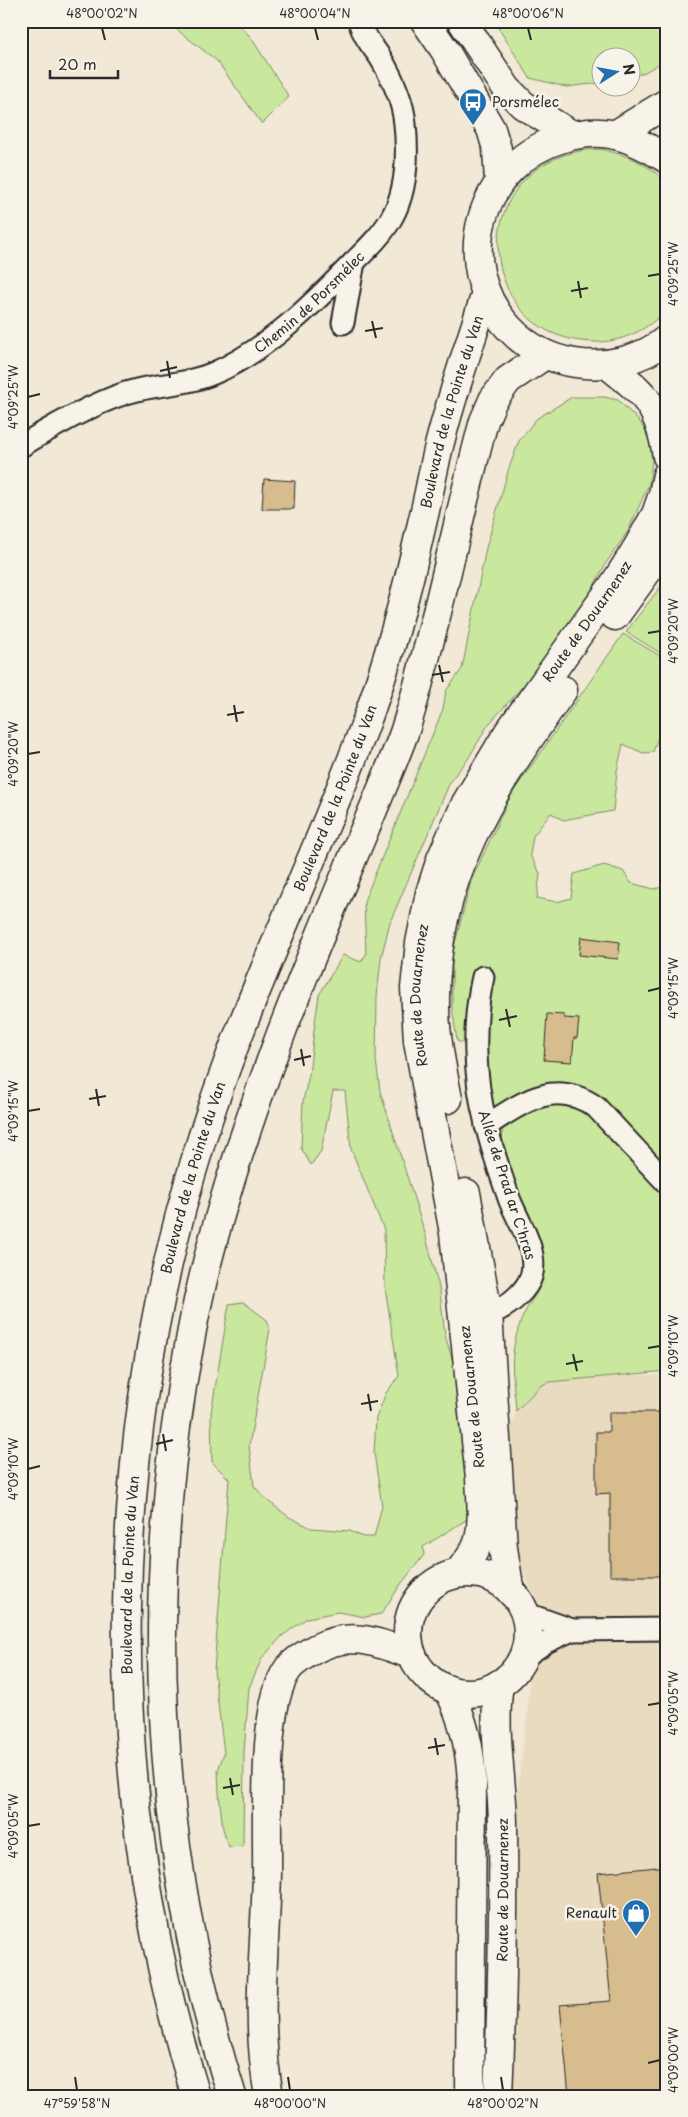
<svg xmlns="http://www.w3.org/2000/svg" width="688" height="2117" font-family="'Playpen Sans',sans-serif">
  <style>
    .built { fill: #e9dbc0 }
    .green { fill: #cae79e; stroke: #7a8964 }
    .building { fill: #d7bd8d; stroke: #2b2b2b }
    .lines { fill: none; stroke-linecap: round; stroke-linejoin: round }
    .minor-casing { stroke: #2b2b2b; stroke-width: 25 }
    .primary-casing { stroke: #2b2b2b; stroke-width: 31 }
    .trunk-casing { stroke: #2b2b2b; stroke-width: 31 }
    .minor { stroke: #f7f3e8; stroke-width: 21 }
    .primary { stroke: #f7f3e8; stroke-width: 28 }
    .trunk { stroke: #f7f3e8; stroke-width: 28 }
    .ticks { fill: none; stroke: #2b2b2b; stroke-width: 2 }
    .labels { text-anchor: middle; stroke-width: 5; stroke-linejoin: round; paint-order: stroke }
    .poi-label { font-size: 14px; fill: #2b2b2b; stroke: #f7f3e8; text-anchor: start }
    .street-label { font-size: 14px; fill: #2b2b2b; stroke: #f7f3e8 }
    .neatline { fill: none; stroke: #2b2b2b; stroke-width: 2 }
    .ticks-label { font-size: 12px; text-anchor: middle; fill: #2b2b2b }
  </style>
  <rect width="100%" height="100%" fill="#f1e8d6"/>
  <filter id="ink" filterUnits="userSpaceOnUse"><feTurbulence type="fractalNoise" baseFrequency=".02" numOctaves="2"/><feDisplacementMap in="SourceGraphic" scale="10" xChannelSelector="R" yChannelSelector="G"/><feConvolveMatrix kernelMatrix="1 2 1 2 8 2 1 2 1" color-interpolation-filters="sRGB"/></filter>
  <g filter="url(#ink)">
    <!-- built -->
    <path class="built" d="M622,1375H667V2096H513L510,1857L527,1713L536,1602L516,1554L507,1440L516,1411L540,1385L549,1382Z"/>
    <!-- green -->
    <path class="green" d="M166,21H234L250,36L289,97L262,124L217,61Z
      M494,21H667V59L645,72L631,77L630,58H600V83L566,87L530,78Z
      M601,149C629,156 646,162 667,183V309C648,330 621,343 593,342C467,338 464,152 601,149Z
      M572,397H604L618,400L640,422L649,437L652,460L649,484L628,531L606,563L586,601L533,675L488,725L468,759L451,780L390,922L381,958L377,996L376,1060L380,1091L425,1233L440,1292L445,1335L462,1392L473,1498L466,1520L423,1547L424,1555L401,1584L381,1614L365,1617L338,1612L307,1618L282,1636L262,1658L249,1688L244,1752L243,1846L229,1847L223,1829L219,1794L218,1770L224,1753L214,1670L229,1479L212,1462L211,1413L229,1304L243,1302L267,1320L270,1329L249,1446L254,1486L268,1501L289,1517L311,1528L350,1531L363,1537H374L382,1506L374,1453L376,1418L386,1393L399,1376L385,1287L384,1230L351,1149L345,1091H333L321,1151L311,1165L301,1148L303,1101L309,1075L315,1022L319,995L343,955L361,962L366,954L364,901L443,709L446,691L462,669L486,548L509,468L519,441L536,419Z
      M667,578V657L626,632Z
      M623,634L667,660V709L653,752L643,753L623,744L617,771L613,811L563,820L551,813L533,836L530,855L540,873L537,898L557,902L571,898L574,874L604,865L623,871L631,883L654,889L667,886V1371L549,1382L540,1386L516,1411C515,1393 511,1372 513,1354C514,1342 519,1324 524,1314C533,1296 546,1284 543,1261C538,1213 496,1169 503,1120L490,1105L481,1050L457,1041L452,1007V955L471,881L511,795Z"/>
    <!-- building -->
    <path class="building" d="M264,479L295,481L294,509H262Z
      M581,937L620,942L618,959L579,955Z
      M547,1014L564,1015V1018L579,1019L577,1038H574L572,1062L544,1060Z
      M609,1412H667V1576H610V1493L596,1494V1432H609Z
      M667,1866V2096H569L560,2005L611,2001L598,1873Z"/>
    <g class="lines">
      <!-- minor casing -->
      <g class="minor-casing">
        <g id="minor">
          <path d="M343,323L354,262"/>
          <path id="s1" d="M21,446C52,427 102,398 137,390C163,384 189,384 214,373C266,351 314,303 353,263C367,249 383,234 392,217C407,190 408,154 405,124C403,101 392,77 380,57C372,46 363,35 359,21"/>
          <path d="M486,1126C523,1102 555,1078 596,1107L667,1183"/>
          <path d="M479,1324C482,1321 485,1314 489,1312C492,1311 496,1310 500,1309C512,1303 527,1289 531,1277C539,1252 519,1223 510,1201C501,1176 492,1150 486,1124C474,1077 472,1025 483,977"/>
          <path d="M524,1613L572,1630L667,1629"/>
          <path d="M522,1658L546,1642L572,1630"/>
        </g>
      </g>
      <!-- primary casing -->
      <g class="primary-casing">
        <g id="primary">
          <path d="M425,21L444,49L491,129L497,149L499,182"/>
          <path d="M462,21L507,89L523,105L572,135"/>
          <path d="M615,135L667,103"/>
          <path d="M667,159C651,149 635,140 616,135C599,131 580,133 563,138C480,162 449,264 509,328C527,347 549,359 575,363C607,368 642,360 667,339"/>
          <path d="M608,365C646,395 659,406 667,456"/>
          <path d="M615,616L667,544"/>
          <path d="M448,1099C442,1068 435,1036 435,1005C433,879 493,788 563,690"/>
          <path d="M466,1193L488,1313L503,1548L508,1580L512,1593"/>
          <path id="s2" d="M458,1573C465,1564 474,1554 478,1543C484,1523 481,1499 480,1478L454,1233L418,1041L415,988L420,943L430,893L441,859L466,803L508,733L615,583L637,548L656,514L663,494L667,475"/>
          <circle cx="468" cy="1633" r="60"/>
          <path d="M449,1690C464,1721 470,1747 472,1782L470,2096"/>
          <path id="s3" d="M498,2096C502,2005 504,1914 503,1823C502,1777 492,1730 499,1684"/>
        </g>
      </g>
      <!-- trunk casing -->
      <g class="trunk-casing">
        <g id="trunk">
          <path id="s4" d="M196,2096C101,1790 105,1450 200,1145C245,998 316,861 368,717C391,653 408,586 423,519C429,495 433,470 439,446C452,394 470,344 486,293"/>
          <path d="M232,2096C154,1851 142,1583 192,1330C208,1246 235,1161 264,1080C293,998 328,917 361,838C376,803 391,768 404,733C415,700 423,666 432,632C450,562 465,491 484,421L493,400L508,380L545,355"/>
          <path d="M269,2096C255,2018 265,1951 267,1874C268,1826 261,1705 288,1669C295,1660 305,1655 315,1649C351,1630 377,1642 412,1655"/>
        </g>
      </g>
      <!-- minor -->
      <use href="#minor" class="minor"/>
      <!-- primary -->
      <use href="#primary" class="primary"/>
      <!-- trunk -->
      <use href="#trunk" class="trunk"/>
    </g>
  </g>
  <!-- ticks -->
  <path class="ticks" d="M102,28L105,40M315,28L318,40M528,28L531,40M648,276L660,274M578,281L581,298M571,291L588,288M372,321L376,338M365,331L383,328M167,361L170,378M160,371L177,367M28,397L40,394M648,633L660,631M439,665L443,682M432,675L450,672M234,705L237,722M227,715L244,712M28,754L40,752M648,991L660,988M506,1009L510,1027M499,1020L517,1016M301,1049L304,1066M294,1060L311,1056M96,1089L99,1106M89,1099L106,1096M28,1111L40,1109M648,1348L660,1346M573,1354L577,1371M566,1364L583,1361M368,1394L371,1411M361,1404L378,1401M163,1434L166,1451M156,1444L173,1440M28,1469L40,1466M648,1705L660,1703M435,1738L438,1755M428,1748L445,1745M230,1778L233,1795M223,1788L240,1785M28,1826L40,1824M648,2063L660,2060M75,2077L77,2090M288,2077L290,2090M501,2077L503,2090"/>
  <!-- icons -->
  <defs>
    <g id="bus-pin" transform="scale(1.4375)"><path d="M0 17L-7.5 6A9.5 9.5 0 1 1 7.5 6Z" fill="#1f6fb2" stroke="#f7f3e8"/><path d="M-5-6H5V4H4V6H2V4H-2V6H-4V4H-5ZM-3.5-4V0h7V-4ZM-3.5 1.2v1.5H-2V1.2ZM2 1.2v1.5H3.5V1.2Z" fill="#fff"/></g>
    <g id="shop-pin" transform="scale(1.4375)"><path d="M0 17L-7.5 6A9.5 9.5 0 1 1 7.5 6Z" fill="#1f6fb2" stroke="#f7f3e8"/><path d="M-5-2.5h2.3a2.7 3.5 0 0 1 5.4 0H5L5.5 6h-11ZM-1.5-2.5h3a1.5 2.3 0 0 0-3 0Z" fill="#fff"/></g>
  </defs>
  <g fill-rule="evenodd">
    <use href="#bus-pin" x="473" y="102"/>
    <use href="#shop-pin" x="636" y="1913"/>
  </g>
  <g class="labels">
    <!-- poi labels -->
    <g class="poi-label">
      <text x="492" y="107">Porsmélec</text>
      <text x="617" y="1918" text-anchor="end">Renault</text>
    </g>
    <!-- street labels -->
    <g class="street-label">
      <text dy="5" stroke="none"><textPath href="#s1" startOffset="328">Chemin de Porsmélec</textPath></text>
      <text dy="5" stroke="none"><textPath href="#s4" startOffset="1742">Boulevard de la Pointe du Van</textPath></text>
      <text dy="5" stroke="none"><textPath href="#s2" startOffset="1008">Route de Douarnenez</textPath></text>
      <text dy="5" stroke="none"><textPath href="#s4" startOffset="1338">Boulevard de la Pointe du Van</textPath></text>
      <text dy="5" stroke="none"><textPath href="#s2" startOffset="589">Route de Douarnenez</textPath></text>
      <text dy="5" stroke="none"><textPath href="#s4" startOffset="932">Boulevard de la Pointe du Van</textPath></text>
      <text transform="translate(507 1185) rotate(72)" y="5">Allée de Prad ar C'hras</text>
      <text transform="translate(472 1397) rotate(-96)" y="5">Route de Douarnenez</text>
      <text dy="5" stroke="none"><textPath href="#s4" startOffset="528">Boulevard de la Pointe du Van</textPath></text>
      <text dy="5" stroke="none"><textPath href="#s3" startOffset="206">Route de Douarnenez</textPath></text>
    </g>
  </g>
  <!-- margin -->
  <rect width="688" height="2117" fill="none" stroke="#f7f3e8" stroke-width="55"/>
  <!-- north arrow -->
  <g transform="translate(616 72) rotate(79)"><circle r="24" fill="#f7f3e8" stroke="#a5a39c"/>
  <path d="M0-4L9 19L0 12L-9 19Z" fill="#1f6fb2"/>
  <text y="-8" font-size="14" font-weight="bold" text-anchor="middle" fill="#2b2b2b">N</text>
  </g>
  <!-- scale -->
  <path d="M50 70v8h68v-8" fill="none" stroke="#2b2b2b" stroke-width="2.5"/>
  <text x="58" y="70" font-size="15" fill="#2b2b2b" stroke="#f7f3e8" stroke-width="4" paint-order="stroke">20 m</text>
  <rect x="28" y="28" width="632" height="2062" class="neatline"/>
  <g class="ticks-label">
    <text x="102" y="18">48°00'02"N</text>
    <text x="315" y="18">48°00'04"N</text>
    <text x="528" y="18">48°00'06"N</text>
    <text transform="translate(674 274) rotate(-90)" y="4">4°09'25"W</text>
    <text transform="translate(14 397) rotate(-90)" y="4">4°09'25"W</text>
    <text transform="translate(674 631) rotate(-90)" y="4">4°09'20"W</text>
    <text transform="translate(14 754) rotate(-90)" y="4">4°09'20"W</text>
    <text transform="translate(674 988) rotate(-90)" y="4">4°09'15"W</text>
    <text transform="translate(14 1111) rotate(-90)" y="4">4°09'15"W</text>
    <text transform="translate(674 1346) rotate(-90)" y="4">4°09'10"W</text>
    <text transform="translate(14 1469) rotate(-90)" y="4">4°09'10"W</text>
    <text transform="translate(674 1703) rotate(-90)" y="4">4°09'05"W</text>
    <text transform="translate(14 1826) rotate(-90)" y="4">4°09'05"W</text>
    <text transform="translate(674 2060) rotate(-90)" y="4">4°09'00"W</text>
    <text x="77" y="2108">47°59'58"N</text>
    <text x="290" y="2108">48°00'00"N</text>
    <text x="503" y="2108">48°00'02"N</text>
  </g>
</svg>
